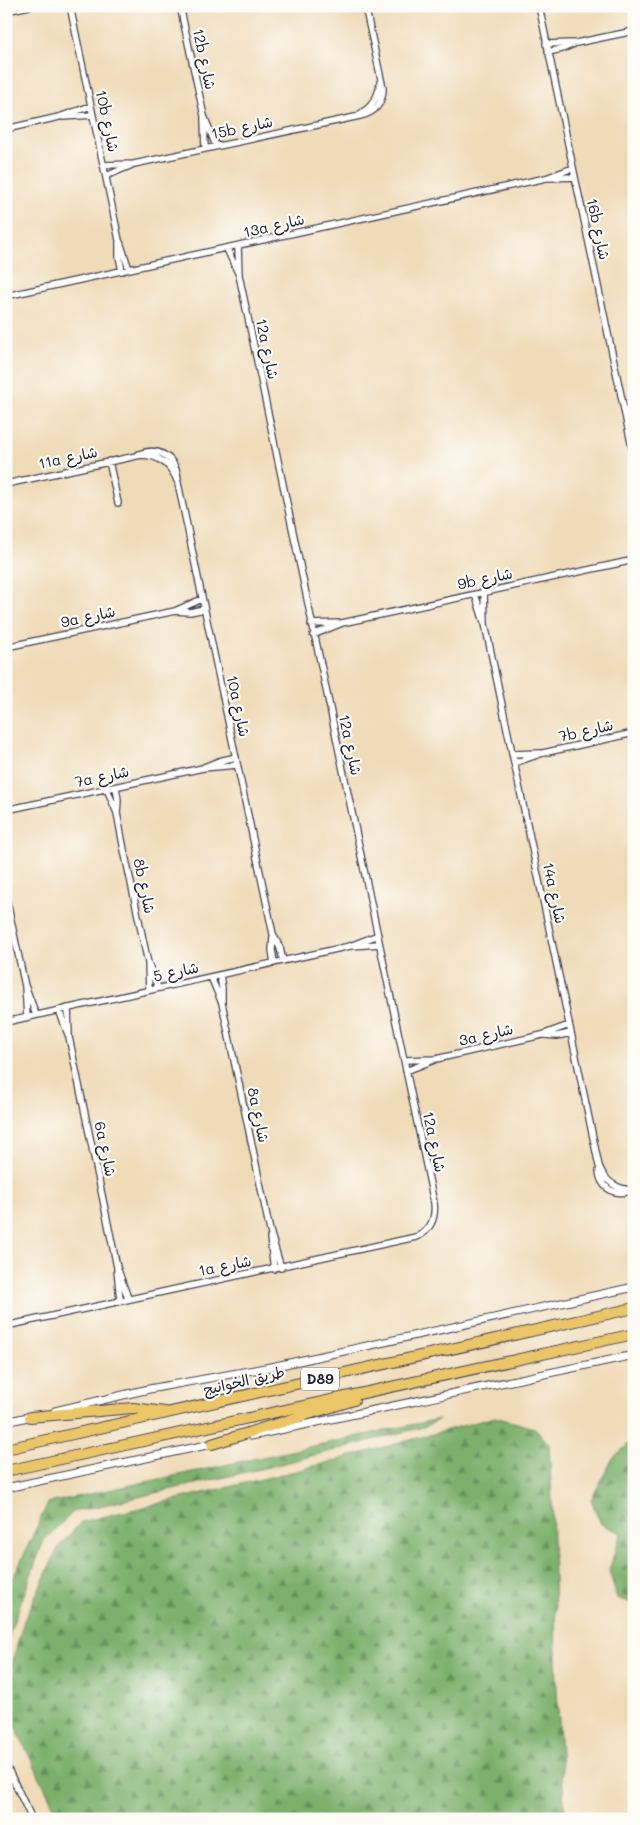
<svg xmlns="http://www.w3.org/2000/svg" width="640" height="1825" font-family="Mali,'Playpen Sans Arabic',sans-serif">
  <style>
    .forest { fill: url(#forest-firs); stroke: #4e6954 }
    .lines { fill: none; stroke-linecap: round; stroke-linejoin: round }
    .minor-casing { stroke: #413e4e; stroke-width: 8 }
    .tertiary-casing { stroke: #413e4e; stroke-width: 9 }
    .trunk-casing { stroke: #413e4e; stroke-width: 12 }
    .minor { stroke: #fff; stroke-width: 5.5 }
    .tertiary { stroke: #fff; stroke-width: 7 }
    .trunk { stroke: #ebc669; stroke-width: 10 }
    .labels { text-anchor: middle; stroke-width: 4.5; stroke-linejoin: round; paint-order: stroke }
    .shield { fill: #fdfcf7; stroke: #646373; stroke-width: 1 }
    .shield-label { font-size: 14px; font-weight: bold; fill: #22223b }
    .street-label { font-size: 15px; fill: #22223b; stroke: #fdfcf7 }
  </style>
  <defs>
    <pattern id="forest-firs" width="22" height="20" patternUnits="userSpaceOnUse" patternTransform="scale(1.25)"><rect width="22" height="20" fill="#7bb06c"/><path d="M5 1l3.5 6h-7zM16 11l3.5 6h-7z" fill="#648f5a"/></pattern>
  </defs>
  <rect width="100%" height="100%" fill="#fdfcf7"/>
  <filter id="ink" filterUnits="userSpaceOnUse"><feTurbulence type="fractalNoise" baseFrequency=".02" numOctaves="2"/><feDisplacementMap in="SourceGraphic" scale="10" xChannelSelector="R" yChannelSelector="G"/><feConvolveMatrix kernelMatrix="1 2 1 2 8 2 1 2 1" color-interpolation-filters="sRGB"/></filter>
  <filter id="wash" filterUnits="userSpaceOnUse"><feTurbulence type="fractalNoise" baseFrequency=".0096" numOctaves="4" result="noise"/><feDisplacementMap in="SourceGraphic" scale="20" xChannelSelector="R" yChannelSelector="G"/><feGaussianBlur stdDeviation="1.12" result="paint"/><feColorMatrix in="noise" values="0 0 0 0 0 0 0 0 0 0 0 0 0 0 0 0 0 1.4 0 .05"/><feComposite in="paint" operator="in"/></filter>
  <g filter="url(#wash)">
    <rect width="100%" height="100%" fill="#f0dbb9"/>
    <!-- forest -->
    <path class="forest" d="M495,1417L535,1428L549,1444L552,1502L557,1690L565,1819H60L9,1714L6,1684L24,1621L58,1548L81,1522L300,1470Z
      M439,1419L427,1426L273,1466L73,1512L44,1540L11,1629L6,1655V1593L48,1503Z
      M634,1439V1604L617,1598L609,1570L621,1533L601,1524L591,1500L613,1458Z"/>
  </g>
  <g filter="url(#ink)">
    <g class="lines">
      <!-- minor casing -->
      <g class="minor-casing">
        <path id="minor" d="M70,6L119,240V256L122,271
          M180,6L204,116L216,146
          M539,6L634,457
          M6,11L29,6
          M546,44L576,43L634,31
          M548,52L562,49L574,44
          M360,114C372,107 379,96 380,82
          M63,117L93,115
          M204,118L205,149
          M6,129L59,117L91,106
          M103,165L134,164L360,116C375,113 383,103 383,88L365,6
          M106,176L132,165
          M548,178L574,177
          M120,242L129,269
          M238,246L239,275
          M6,296L546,178L573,168
          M139,454C159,446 176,458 178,479
          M109,461L118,503
          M6,484L141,455C160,455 172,466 178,483L273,934L280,948L283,961
          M484,592L485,624L599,1166C605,1181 615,1189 632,1190
          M475,594L484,622
          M175,611L190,612L204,609
          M311,624L340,623
          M313,635L342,623L634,560
          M6,647L175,611L202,599
          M512,754L541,753
          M514,763L543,753L634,733
          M204,767L219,761L236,757
          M116,787L118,800L117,813
          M107,789L117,813L124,850L148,963L149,990
          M6,810L203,768L237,765
          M6,897L25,986L27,1017
          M273,937L272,950L274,963
          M352,946L379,944
          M149,965L158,988
          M220,975L222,988V1003L270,1231L281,1268
          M211,977L221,1001
          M26,988L36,1015
          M68,1008L69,1035
          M59,1010L69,1037L117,1267L128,1298
          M6,1022L350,946L378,935
          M544,1035L557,1036L571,1033
          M404,1060L436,1059L542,1035L569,1025
          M406,1071L434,1060
          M599,1171C600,1186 612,1195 627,1192
          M270,1238L274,1269
          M117,1269L120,1300
          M6,1326L416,1237C430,1232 436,1218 434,1203L239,275L227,249
          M6,1765L32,1819"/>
      </g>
      <!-- tertiary casing -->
      <g class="tertiary-casing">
        <path id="tertiary" d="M55,1411L149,1389L276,1366L634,1287
          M6,1422L32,1416
          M251,1436L634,1355
          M6,1488L216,1443"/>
      </g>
      <!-- trunk casing -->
      <g class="trunk-casing">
        <path id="trunk" d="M30,1417L133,1408L165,1412
          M212,1444L354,1400
          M6,1449L634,1308
          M6,1471L634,1334"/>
      </g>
      <!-- minor -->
      <use href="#minor" class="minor"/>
      <!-- tertiary -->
      <use href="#tertiary" class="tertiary"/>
      <!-- trunk -->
      <use href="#trunk" class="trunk"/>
    </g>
  </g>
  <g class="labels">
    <!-- shield labels -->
    <rect class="shield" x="301" y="1367.5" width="38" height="23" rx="4"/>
    <g class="shield-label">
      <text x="320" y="1384">D89</text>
    </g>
    <!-- street labels -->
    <g class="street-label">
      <text transform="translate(204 59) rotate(78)" y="5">12b شارع</text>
      <text transform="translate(107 121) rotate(78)" y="5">10b شارع</text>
      <text transform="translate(242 128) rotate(-12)" y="5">15b شارع</text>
      <text transform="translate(274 226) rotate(-13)" y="5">13a شارع</text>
      <text transform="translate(598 229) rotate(78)" y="5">16b شارع</text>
      <text transform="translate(267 349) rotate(78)" y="5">12a شارع</text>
      <text transform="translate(68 458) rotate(-12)" y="5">11a شارع</text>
      <text transform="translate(485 579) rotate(-12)" y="5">9b شارع</text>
      <text transform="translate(88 617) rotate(-12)" y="5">9a شارع</text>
      <text transform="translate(238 706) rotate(78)" y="5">10a شارع</text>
      <text transform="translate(586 731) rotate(-13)" y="5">7b شارع</text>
      <text transform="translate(350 745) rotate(78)" y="5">12a شارع</text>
      <text transform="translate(102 777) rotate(-12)" y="5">7a شارع</text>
      <text transform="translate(144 886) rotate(78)" y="5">8b شارع</text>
      <text transform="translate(554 893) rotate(78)" y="5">14a شارع</text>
      <text transform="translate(176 972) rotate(-12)" y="5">شارع 5</text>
      <text transform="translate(486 1035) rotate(-13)" y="5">3a شارع</text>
      <text transform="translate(258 1115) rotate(78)" y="5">8a شارع</text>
      <text transform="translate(434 1142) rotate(78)" y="5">12a شارع</text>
      <text transform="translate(105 1149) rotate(78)" y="5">6a شارع</text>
      <text transform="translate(225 1266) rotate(-11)" y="5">1a شارع</text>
      <text transform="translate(244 1381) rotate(-13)" y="5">طريق الخوانيج</text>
    </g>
  </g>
  <!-- margin -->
  <rect width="640" height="1825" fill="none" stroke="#fdfcf7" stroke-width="25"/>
</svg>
